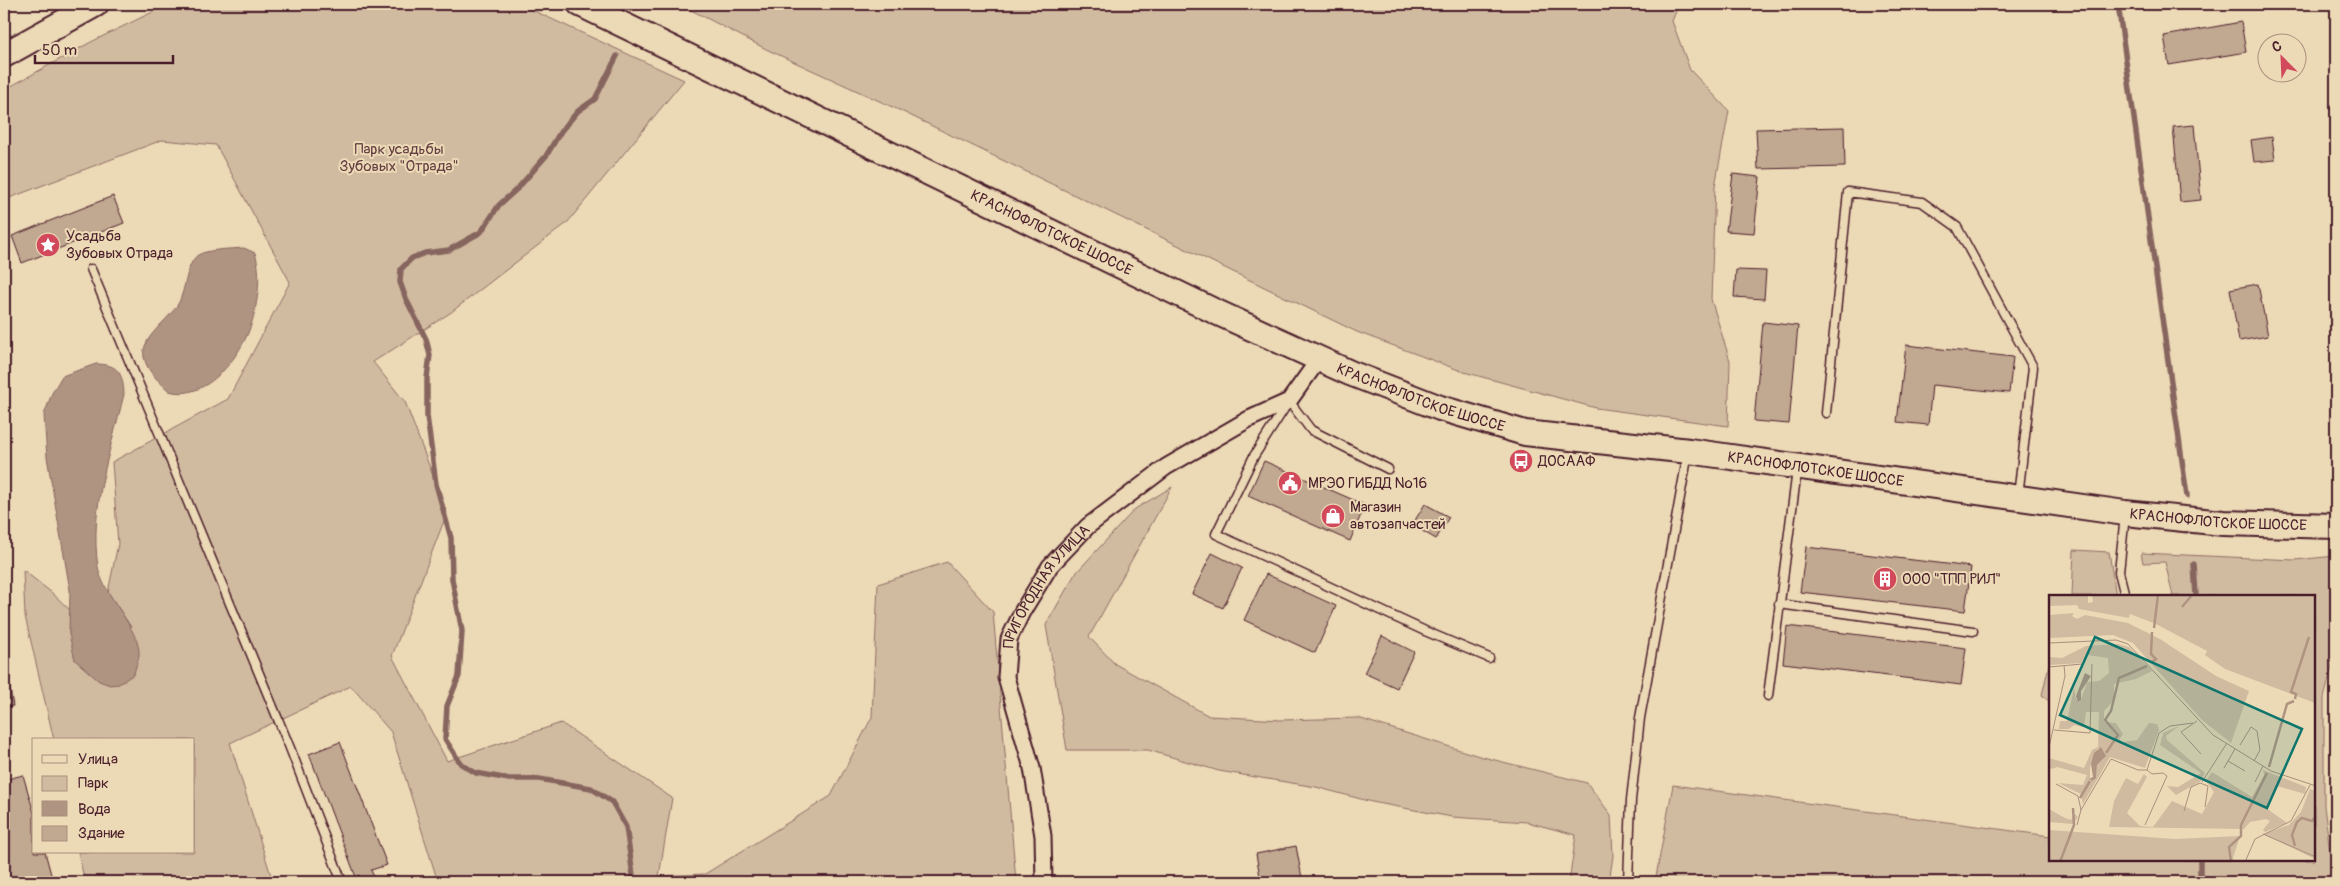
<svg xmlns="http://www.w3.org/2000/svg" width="2340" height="886" font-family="Pangolin,sans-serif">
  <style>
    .green { fill: #d1bba0; stroke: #8e6d66 }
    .water { fill: #b09482; stroke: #87655f }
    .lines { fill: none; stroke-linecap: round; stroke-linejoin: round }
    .stream { stroke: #87655f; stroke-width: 5.5 }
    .building { fill: #c1a891; stroke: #4a1f2b }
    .lane-casing { stroke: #4a1f2b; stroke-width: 11 }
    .street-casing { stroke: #4a1f2b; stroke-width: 19 }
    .primary-casing { stroke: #4a1f2b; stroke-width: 28 }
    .lane { stroke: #ecd9b6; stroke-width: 8 }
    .street { stroke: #ecd9b6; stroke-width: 15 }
    .primary { stroke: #ecd9b6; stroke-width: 24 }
    .labels { text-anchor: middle; stroke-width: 4; stroke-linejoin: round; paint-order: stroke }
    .park-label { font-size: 15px; fill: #653e42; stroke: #ecd9b6 }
    .street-label { font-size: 15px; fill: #4a1f2b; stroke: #ecd9b6 }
    .poi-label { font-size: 15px; fill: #4a1f2b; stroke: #ecd9b6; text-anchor: start }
    .inset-river { fill: none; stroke: #b09482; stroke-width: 2.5 }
    .inset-road { fill: none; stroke: #ab8f7e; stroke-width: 1 }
    .view { fill: #0f766e; fill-opacity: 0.15; stroke: #0f766e; stroke-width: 2.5 }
    .inset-edge { fill: none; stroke: #4a1f2b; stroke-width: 2.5 }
  </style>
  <rect width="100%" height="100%" fill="#ecd9b6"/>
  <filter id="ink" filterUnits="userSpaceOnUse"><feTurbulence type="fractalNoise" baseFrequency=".02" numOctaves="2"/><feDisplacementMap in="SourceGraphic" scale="10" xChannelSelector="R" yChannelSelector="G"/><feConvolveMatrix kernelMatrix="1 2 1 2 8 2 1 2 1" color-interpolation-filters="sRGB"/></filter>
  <g filter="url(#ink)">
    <!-- green -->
    <path class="green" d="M169,4H519L684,80L567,223L450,313L373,362L405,402L447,513L392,656L447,761L561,723L672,798L659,876L705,874L831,796L872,717L878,584L947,562L993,612L1016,882H438L391,732L351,686L230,743L273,882H85L78,852H194V740H54L25,616L23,570L52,593L71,611L69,634L131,627L108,592L118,544L112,462L228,399L290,282L216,145L162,140L4,200V90L91,42Z
      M672,4H1679L1672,21L1690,70L1729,111L1715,186L1711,299L1730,361L1728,426L1596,408L1464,372L1357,332L899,110L766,49L693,11Z
      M1172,487L1089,637L1115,664L1209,716L1281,720L1358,718L1479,756L1587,783L1611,815L1613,856L1609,882H1569L1576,835L1527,822L1452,817L1372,802L1316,787L1219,771L1148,750H1067L1046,625L1075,574L1135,509Z
      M2074,550L2109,552L2116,596H2072Z
      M2141,553L2295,560L2336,556V651L2324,698V806L2334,882H1655L1673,785L2050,836V860H2314V596H2173L2165,562L2143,563Z
      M2050,661V702L2042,695Z"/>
    <!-- water -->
    <path class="water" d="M244,248L255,253C262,274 258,303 251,325C241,356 206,402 169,391C159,381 147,372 144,357C140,338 169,320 178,304C186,290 186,263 198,255C208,249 233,249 244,248Z
      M96,364C118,364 123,373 124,394C111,450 89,508 98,567C102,594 142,631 139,656C138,662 135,668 134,674L119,684L110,685L99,681L75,660L69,634L70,590L47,457L44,415L52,393L62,376Z"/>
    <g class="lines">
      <!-- stream -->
      <path class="stream" d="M2118,4L2187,496
        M617,56L595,99L578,111L561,131L546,156L518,188L499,205L481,232L449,250L425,253L412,258L401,269L400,282L406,299L426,339L430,355L427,378V416L436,484L451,538L452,579L462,631L459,676L447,706L445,739L461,764L476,773L509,779H539L591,788L612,802L626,827L634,882
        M2194,564L2196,596
        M2200,882V860"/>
    </g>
    <!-- building -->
    <path class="building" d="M2241,22L2246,52L2169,65L2164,36Z
      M2336,104V157L2331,105Z
      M2194,125L2201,200L2180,202L2173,127Z
      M1844,127L1845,167L1758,169L1756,129Z
      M2272,137L2275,160L2254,162L2251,140Z
      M1733,174L1760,177L1754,233L1726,231Z
      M113,196L124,223L22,263L12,236Z
      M1736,270L1766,271L1764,299L1734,297Z
      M2258,284L2268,336L2239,341L2230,289Z
      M1763,322L1798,326L1789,424L1754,421Z
      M1906,345L2013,357L2009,393L1932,385L1928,425L1897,422Z
      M1264,461L1365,505L1350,541L1248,496Z
      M1425,504L1449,517L1436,539L1412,525Z
      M1806,547L1971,567L1965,611L1800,592Z
      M1212,553L1242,568L1223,608L1192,594Z
      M1266,574L1336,606L1315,653L1244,620Z
      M1787,626L1966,648L1961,685L1783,663Z
      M1382,636L1414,652L1397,688L1364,673Z
      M4,655L13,706L4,708Z
      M340,742L387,865L371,870L376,882H362L359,875L356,877L309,754Z
      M23,775L34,813V852H45L53,882H10L4,859V780Z
      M1296,846L1302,878L1282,882H1261L1256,854Z"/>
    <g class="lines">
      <!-- lane casing -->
      <g class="lane-casing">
        <path id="lane" d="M91,269L290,748L342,882
          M1826,413L1848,192L1922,202L1957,227L2033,367L2018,496
          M1388,469L1311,430L1289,401L1254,456L1216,534L1425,631L1489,658
          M2125,596L2119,572L2125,515
          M1779,604L1973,631
          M1768,696L1797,470
          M1628,882L1631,800L1640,718L1688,453"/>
      </g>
      <!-- street casing -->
      <g class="street-casing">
        <g id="street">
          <path id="s1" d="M1044,882L1043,836L1032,768L1006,677L1009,639L1022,612L1050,566L1088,526L1166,467L1249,419L1289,401L1319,359"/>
        </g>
      </g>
      <!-- primary casing -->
      <g class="primary-casing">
        <g id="primary">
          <path id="s2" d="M580,4L1214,311L1350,373L1440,408L1525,433L1689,451L2125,513L2223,523L2336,526"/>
          <path d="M4,55L96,4"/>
        </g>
      </g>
      <!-- lane -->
      <use href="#lane" class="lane"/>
      <!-- street -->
      <use href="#street" class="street"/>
      <!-- primary -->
      <use href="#primary" class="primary"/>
    </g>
  </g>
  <!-- icons -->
  <defs>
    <g id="sight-disc" transform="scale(1.25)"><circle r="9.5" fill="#d1495b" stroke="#ecd9b6"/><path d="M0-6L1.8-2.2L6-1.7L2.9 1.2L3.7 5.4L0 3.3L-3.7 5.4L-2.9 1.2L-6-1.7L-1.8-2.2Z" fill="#fff"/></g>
    <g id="bus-disc" transform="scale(1.25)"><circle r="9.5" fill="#d1495b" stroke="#ecd9b6"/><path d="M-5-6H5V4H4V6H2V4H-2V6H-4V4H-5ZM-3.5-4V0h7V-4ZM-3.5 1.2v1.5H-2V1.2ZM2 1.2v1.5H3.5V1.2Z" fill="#fff"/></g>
    <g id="civic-disc" transform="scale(1.25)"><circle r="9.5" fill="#d1495b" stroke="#ecd9b6"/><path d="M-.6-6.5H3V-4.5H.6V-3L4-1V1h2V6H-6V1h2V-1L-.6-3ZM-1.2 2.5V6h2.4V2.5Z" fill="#fff"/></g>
    <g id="shop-disc" transform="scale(1.25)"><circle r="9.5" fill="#d1495b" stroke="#ecd9b6"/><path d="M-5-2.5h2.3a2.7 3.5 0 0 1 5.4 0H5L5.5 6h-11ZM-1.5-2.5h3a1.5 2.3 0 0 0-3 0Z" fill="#fff"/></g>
    <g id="building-disc" transform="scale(1.25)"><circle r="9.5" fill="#d1495b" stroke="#ecd9b6"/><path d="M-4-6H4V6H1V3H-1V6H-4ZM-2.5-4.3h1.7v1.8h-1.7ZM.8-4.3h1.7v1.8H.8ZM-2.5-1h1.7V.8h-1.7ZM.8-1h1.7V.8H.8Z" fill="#fff"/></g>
  </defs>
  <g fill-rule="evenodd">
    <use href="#sight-disc" x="48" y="245"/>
    <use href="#bus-disc" x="1521" y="461"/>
    <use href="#civic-disc" x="1290" y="483"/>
    <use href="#shop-disc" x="1333" y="516"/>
    <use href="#building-disc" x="1885" y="579"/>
  </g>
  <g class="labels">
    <!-- park labels -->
    <g class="park-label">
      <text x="399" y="154">Парк усадьбы<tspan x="399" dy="17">Зубовых "Отрада"</tspan></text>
    </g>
    <!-- street labels -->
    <g class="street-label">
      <text dy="5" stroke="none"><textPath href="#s2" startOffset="524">КРАСНОФЛОТСКОЕ ШОССЕ</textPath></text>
      <text dy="5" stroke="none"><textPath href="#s2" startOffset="929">КРАСНОФЛОТСКОЕ ШОССЕ</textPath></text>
      <text dy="5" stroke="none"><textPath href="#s2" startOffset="1332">КРАСНОФЛОТСКОЕ ШОССЕ</textPath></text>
      <text dy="5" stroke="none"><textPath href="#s2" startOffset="1738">КРАСНОФЛОТСКОЕ ШОССЕ</textPath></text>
      <text dy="5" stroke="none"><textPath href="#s1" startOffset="312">ПРИГОРОДНАЯ УЛИЦА</textPath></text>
    </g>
    <!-- poi labels -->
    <g class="poi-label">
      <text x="66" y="241">Усадьба<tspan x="66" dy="17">Зубовых Отрада</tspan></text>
      <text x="1538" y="466">ДОСААФ</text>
      <text x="1308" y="488">МРЭО ГИБДД №16</text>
      <text x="1350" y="512">Магазин<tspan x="1350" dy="17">автозапчастей</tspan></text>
      <text x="1902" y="584">ООО "ТПП РИЛ"</text>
    </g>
  </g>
  <!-- overview -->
  <g transform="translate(2049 595)">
    <rect width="266" height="266" fill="#ecd9b6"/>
    <path d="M0,0H39V8L44,7L43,0H266V108L176,74L156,60L158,56L107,29L81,19L80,23L30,14L28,10L0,11ZM25,18L23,21L28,24L36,20L79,28L111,44L167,81L200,96L182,148L153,125L84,48L64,40L0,43V20ZM69,49L80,52L103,76L87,84L65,89V105L55,116V127L67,128L74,139L70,145L74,147L88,145L100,128L108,129L110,135L96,173L61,162L34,209L32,199L9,188L34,190L38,180L8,172L3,174L0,172V163L35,173L43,155L49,152L50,117H37L35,132L25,130L20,134H10L11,126H18L25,93L27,104L31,107L38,87L50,86L60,78L59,63L38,60L32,68L0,70V62L13,63L37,51ZM49,153L55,163L48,170L47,180L41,186V172ZM130,131L117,141L118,145L156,178L152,186L127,200L118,191L129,192L152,178L111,150L114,138ZM214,175L257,192L256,199L228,191L217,213L238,228L216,237L214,235L221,226L217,224L201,227L195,234L60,232L65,206L77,183L89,189L95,179L98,182L78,218L91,231L104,232L123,206L153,219L165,197L157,186L163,177L203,202L215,180ZM261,194L266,196V264L214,239L240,230L252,217ZM0,214L16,223L22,225L26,219L29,222L24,229L0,227ZM0,235L126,244L191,241L184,263L186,266L0,267Z" fill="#d1bba0" fill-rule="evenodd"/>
    <path d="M36,78L42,81L32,96V105L29,107L27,101ZM52,152L57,161L48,170L47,183L43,186L40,184L44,182L42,169L45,158Z" fill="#b09482"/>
    <path class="inset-river" d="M133,12L143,0M105,33L109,0M103,67L107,64L102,59L103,37M246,104L247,99L242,97L260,42M57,158L69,140L56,125L62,116L70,83L98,71M220,172L238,109L245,106M31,203L41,186M246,251L243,240L248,227L253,223L263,226L267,221M11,267L25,230L24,213M182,267L180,252L192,241V230L218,178"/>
    <path class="inset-road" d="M0,48L67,45L79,49L164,140L222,176L267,191M0,72L33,69M148,126L132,137L152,159M5,135L41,138L43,69M191,150L202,132L208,136L211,155L205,166M0,152L16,81L15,70M179,166L196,176M175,173L186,154M153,187L178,148M206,187L214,171M7,189L29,201L32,215M135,216L142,192L151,188L159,191L156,212M28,230L32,215L62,164L89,175H98L110,138L121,131L144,128M96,230L118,181L114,178L103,179L98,175M214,239L267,262M196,267L206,244L242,226L261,190"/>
    <path class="view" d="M46,42L253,134L218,213L11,120Z"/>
    <rect width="266" height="266" class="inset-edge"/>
  </g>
  <!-- margin -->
  <rect width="2340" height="886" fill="none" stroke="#ecd9b6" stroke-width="20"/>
  <rect x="10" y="10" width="2320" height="866" fill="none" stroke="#4a1f2b" stroke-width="2" filter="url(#ink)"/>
  <!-- legend -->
  <rect x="32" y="738" width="162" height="115" fill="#ecd9b6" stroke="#ab8f7e"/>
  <rect x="42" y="755" width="25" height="8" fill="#ecd9b6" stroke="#ab8f7e"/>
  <text x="78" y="764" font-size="15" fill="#4a1f2b">Улица</text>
  <rect x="42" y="776" width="25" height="15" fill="#d1bba0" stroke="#ab8f7e"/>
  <text x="78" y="788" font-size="15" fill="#4a1f2b">Парк</text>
  <rect x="42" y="801" width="25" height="15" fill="#b09482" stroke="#ab8f7e"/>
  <text x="78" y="814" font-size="15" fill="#4a1f2b">Вода</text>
  <rect x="42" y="826" width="25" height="15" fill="#c1a891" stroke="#ab8f7e"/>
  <text x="78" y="838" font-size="15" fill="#4a1f2b">Здание</text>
  <!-- north arrow -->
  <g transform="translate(2282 58) rotate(336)"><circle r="24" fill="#ecd9b6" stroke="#ab8f7e"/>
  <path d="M0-4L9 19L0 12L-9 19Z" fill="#d1495b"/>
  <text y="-8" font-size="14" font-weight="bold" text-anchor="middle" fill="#4a1f2b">С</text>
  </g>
  <!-- scale -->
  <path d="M35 55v8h138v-8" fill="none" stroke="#4a1f2b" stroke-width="2.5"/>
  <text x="42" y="55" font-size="15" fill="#4a1f2b" stroke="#ecd9b6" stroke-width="4" paint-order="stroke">50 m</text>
</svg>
